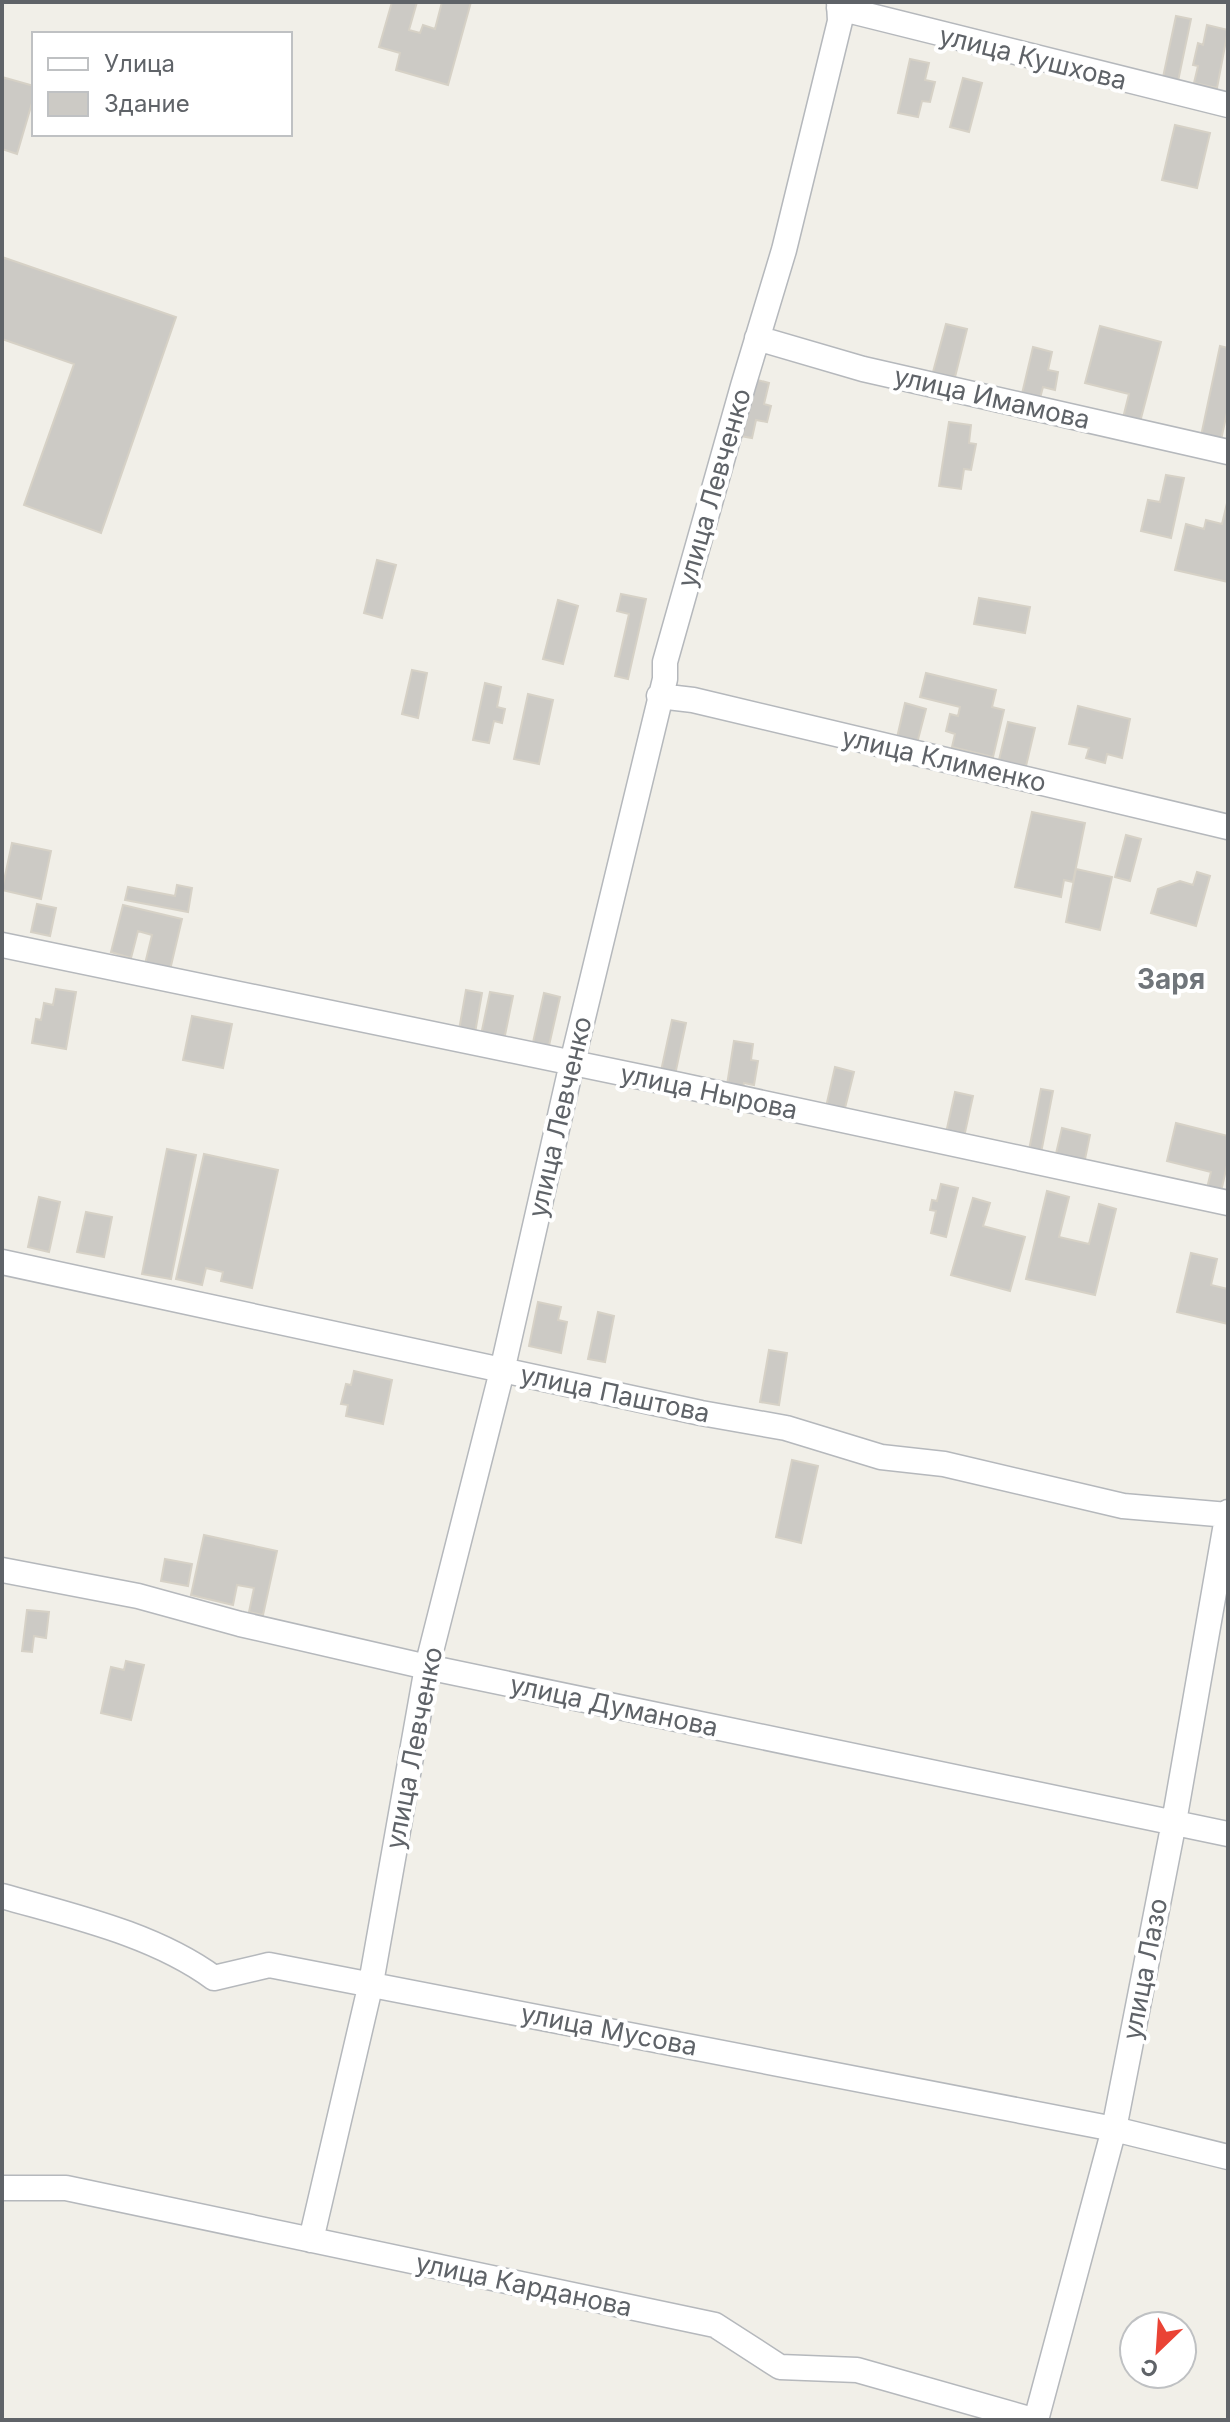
<svg xmlns="http://www.w3.org/2000/svg" width="1230" height="2422" font-family="Inter,sans-serif">
  <style>
    .building { fill: #cccac5; stroke: #d6d1c6; stroke-width: 2 }
    .lines { fill: none; stroke-linecap: round; stroke-linejoin: round }
    .street-casing { stroke: #b5b8bc; stroke-width: 27 }
    .street { stroke: #fff; stroke-width: 24 }
    .labels { text-anchor: middle; stroke-width: 8; stroke-linejoin: round; paint-order: stroke }
    .street-label { font-size: 26px; fill: #5f6368; stroke: #fff }
    .neighbourhood-label { font-size: 28px; font-weight: bold; fill: #70757a; stroke: #fff }
  </style>
  <rect width="100%" height="100%" fill="#f1efe8"/>
  <!-- building -->
  <path class="building" d="M392,2H417L409,30L420,33L423,25L435,29L442,2H471L448,85L396,70L400,53L379,47Z
    M1176,16L1191,19L1177,86L1162,82Z
    M1207,25L1228,30L1217,88L1194,83L1198,66L1193,65L1198,43L1203,45Z
    M910,59L929,63L925,80L935,82L930,102L922,101L918,117L898,113Z
    M2,77L34,86V96L17,154L2,149Z
    M963,78L982,83L969,132L950,127Z
    M1175,125L1210,133L1197,188L1162,180Z
    M2,257L176,317L101,533L24,505L74,364L2,339Z
    M946,324L967,329L955,377L933,372Z
    M1100,326L1161,342L1140,422L1123,418L1129,394L1085,383Z
    M1220,346L1228,348V408L1221,440L1201,436Z
    M1033,347L1052,352L1048,370L1058,372L1055,390L1043,387L1039,402L1021,398Z
    M754,379L769,383L764,404L771,406L767,422L756,420L752,438L740,436Z
    M949,422L971,425L969,443L976,444L971,470L964,469L961,489L939,486Z
    M1166,475L1184,478L1171,538L1141,531L1148,500L1160,502Z
    M1228,499V582L1175,570L1186,524L1204,529L1206,520L1222,524Z
    M377,560L396,565L382,618L364,613Z
    M621,594L646,599L628,679L615,676L629,614L617,611Z
    M979,598L1030,607L1025,633L974,624Z
    M558,600L578,606L563,664L543,659Z
    M412,670L427,673L418,718L402,714Z
    M926,673L996,690L992,707L1004,710L993,757L952,747L955,734L946,731L950,714L958,716L960,707L920,697Z
    M485,683L501,687L497,707L505,709L502,723L494,721L489,743L473,740Z
    M528,694L553,700L539,764L514,759Z
    M905,703L926,709L916,747L896,742Z
    M1078,706L1130,719L1122,758L1107,754L1105,763L1086,758L1089,748L1069,744Z
    M1008,722L1035,728L1026,766L999,760Z
    M1032,812L1085,823L1073,882L1064,880L1061,897L1015,887Z
    M1126,835L1141,839L1130,881L1115,877Z
    M12,843L51,851L41,899L2,890Z
    M1076,869L1112,877L1100,930L1066,922Z
    M1197,872L1210,876L1196,926L1151,913L1158,889L1180,881L1193,885Z
    M177,885L192,888L188,912L125,900L128,887L175,896Z
    M37,904L56,908L50,936L31,932Z
    M123,905L182,919L170,970L145,964L152,935L138,931L131,958L111,952Z
    M56,989L76,992L66,1049L32,1043L36,1019L41,1020L44,1003L53,1005Z
    M466,990L482,993L475,1033L459,1030Z
    M490,992L513,996L504,1040L481,1035Z
    M544,993L560,997L548,1050L532,1047Z
    M192,1016L232,1024L223,1068L183,1060Z
    M672,1020L686,1023L675,1075L661,1071Z
    M734,1041L753,1044L751,1060L758,1061L754,1085L744,1083L743,1087L727,1085Z
    M835,1067L854,1072L844,1112L826,1107Z
    M1041,1089L1053,1091L1041,1153L1029,1150Z
    M955,1092L973,1096L964,1137L946,1133Z
    M1176,1123L1228,1136V1161L1220,1196L1206,1192L1211,1172L1167,1161Z
    M1062,1128L1090,1135L1084,1164L1055,1158Z
    M167,1149L196,1155L171,1279L142,1274Z
    M204,1154L278,1170L252,1288L221,1281L223,1272L206,1268L202,1285L176,1279Z
    M941,1184L958,1188L946,1237L931,1233L936,1211L930,1210L932,1200L937,1201Z
    M1047,1191L1069,1197L1059,1237L1089,1244L1099,1204L1116,1209L1095,1295L1026,1279Z
    M39,1197L60,1202L49,1252L28,1247Z
    M973,1198L990,1203L983,1226L1025,1237L1010,1291L951,1275Z
    M86,1212L112,1217L104,1257L77,1252Z
    M1191,1253L1217,1259L1211,1285L1228,1289V1324L1177,1312Z
    M538,1302L561,1307L558,1320L567,1322L561,1353L529,1346Z
    M598,1312L614,1316L605,1362L588,1359Z
    M769,1350L787,1353L779,1405L760,1402Z
    M354,1371L392,1380L383,1424L346,1416L348,1405L341,1404L346,1384L351,1385Z
    M792,1460L818,1466L801,1543L776,1537Z
    M204,1535L277,1551L263,1615L249,1612L254,1588L237,1585L233,1605L191,1595Z
    M165,1559L192,1564L188,1586L161,1581Z
    M27,1610L49,1612L46,1638L34,1636L32,1652L22,1651Z
    M126,1661L144,1665L131,1720L101,1713L111,1667L124,1670Z"/>
  <g class="lines">
    <!-- street casing -->
    <g class="street-casing">
      <path id="street" d="M839,8L1228,105
        M757,338L863,369L1228,452
        M659,696L693,700L1228,827
        M2,945L675,1084L1228,1203
        M2,1262L701,1413L786,1428L881,1457L944,1464L1123,1506L1228,1515
        M2,1570L138,1596L240,1624L427,1667L1228,1834
        M2,1896C72,1916 154,1934 214,1978L269,1965L1114,2129L1228,2157
        M2,2188H66L715,2325L780,2367L857,2370L1033,2420
        M311,2240L371,1983L427,1667L502,1371L572,1063L665,679V662L743,386L784,250L840,21L839,2
        M1036,2420L1114,2129L1174,1822L1228,1512"/>
    </g>
    <!-- street -->
    <use href="#street" class="street"/>
  </g>
  <g class="labels">
    <!-- street labels -->
    <g class="street-label">
      <text transform="translate(1033 58) rotate(14)" y="9">улица Кушхова</text>
      <text transform="translate(992 398) rotate(13)" y="9">улица Имамова</text>
      <text transform="translate(714 488) rotate(-74)" y="9">улица Левченко</text>
      <text transform="translate(944 760) rotate(13)" y="9">улица Клименко</text>
      <text transform="translate(709 1092) rotate(12)" y="9">улица Нырова</text>
      <text transform="translate(560 1117) rotate(-77)" y="9">улица Левченко</text>
      <text transform="translate(615 1394) rotate(12)" y="9">улица Паштова</text>
      <text transform="translate(614 1706) rotate(12)" y="9">улица Думанова</text>
      <text transform="translate(414 1748) rotate(-79)" y="9">улица Левченко</text>
      <text transform="translate(1145 1969) rotate(-79)" y="9">улица Лазо</text>
      <text transform="translate(609 2030) rotate(11)" y="9">улица Мусова</text>
      <text transform="translate(524 2285) rotate(12)" y="9">улица Карданова</text>
    </g>
    <!-- neighbourhood labels -->
    <g class="neighbourhood-label">
      <text x="1171" y="989">Заря</text>
    </g>
  </g>
  <!-- border -->
  <rect width="1230" height="2422" fill="none" stroke="#5f6368" stroke-width="8"/>
  <!-- legend -->
  <rect x="32" y="32" width="260" height="104" fill="#ffffff" stroke="#bfc1c3" stroke-width="2"/>
  <rect x="48" y="58" width="40" height="12" fill="#ffffff" stroke="#bfc1c3" stroke-width="2"/>
  <text x="104" y="72" font-size="24" fill="#5f6368">Улица</text>
  <rect x="48" y="92" width="40" height="24" fill="#cccac5" stroke="#bfc1c3" stroke-width="2"/>
  <text x="104" y="112" font-size="24" fill="#5f6368">Здание</text>
  <!-- north arrow -->
  <g transform="translate(1158 2350) rotate(205)"><circle r="38" fill="#ffffff" stroke="#bfc1c3" stroke-width="2"/>
  <path d="M0-6L14 30L0 20L-14 30Z" fill="#ea4335"/>
  <text y="-12" font-size="22" font-weight="bold" text-anchor="middle" fill="#5f6368">С</text>
  </g>
</svg>
